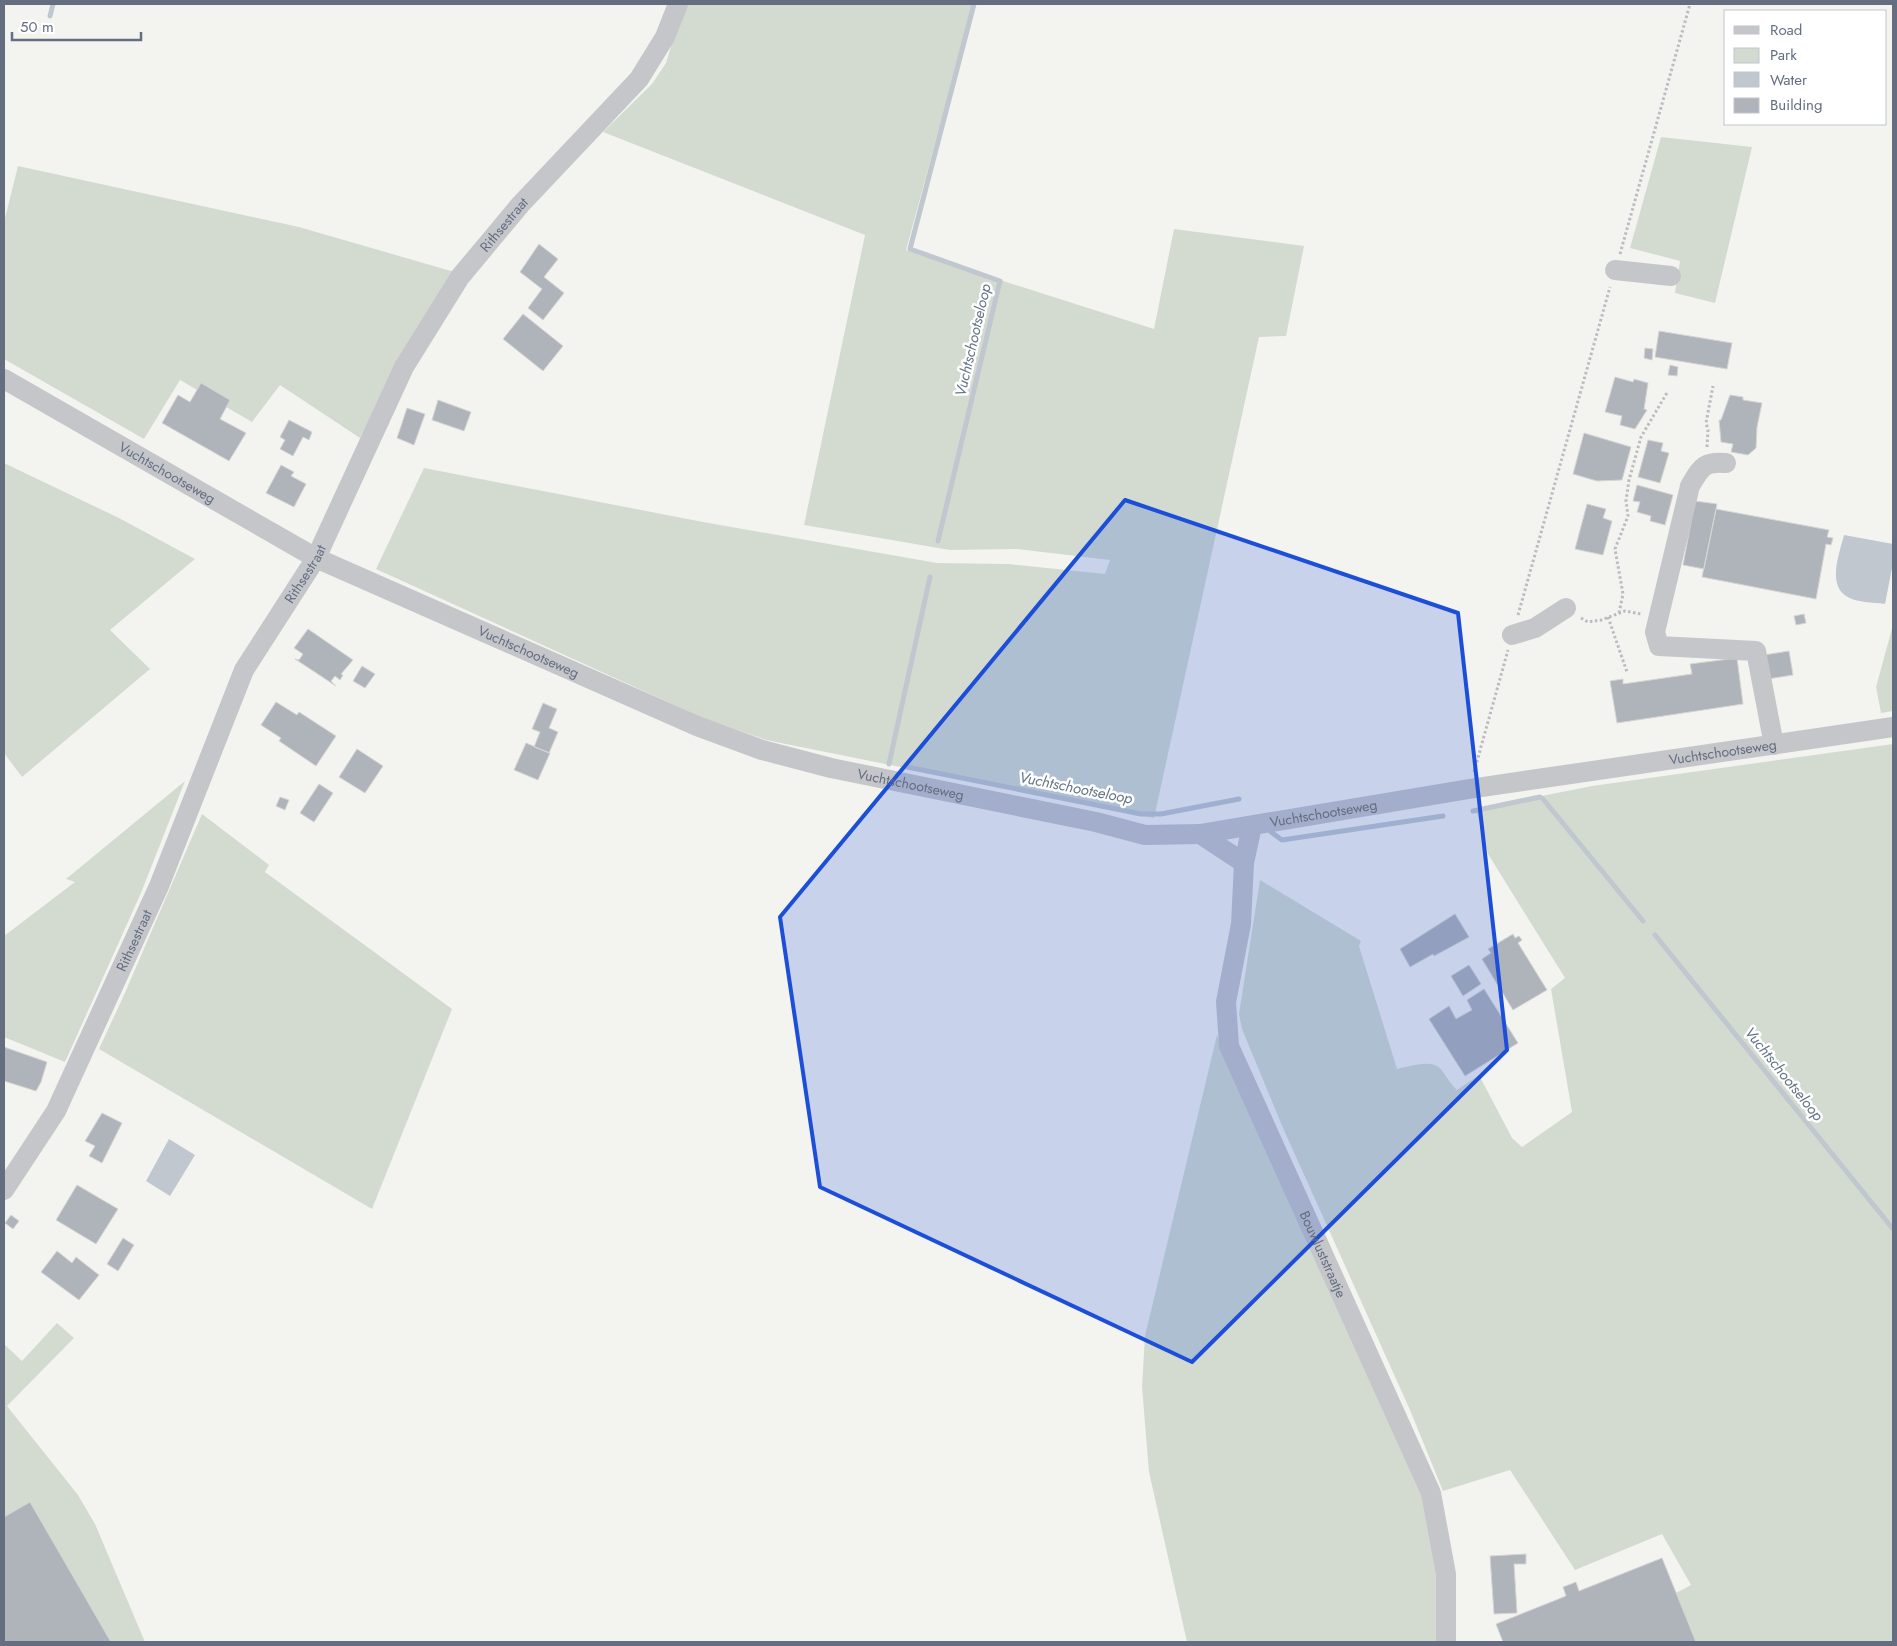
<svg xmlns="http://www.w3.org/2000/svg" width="1897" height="1646" font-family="Jost,sans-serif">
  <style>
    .green { fill: #d3dbd1 }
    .water { fill: #c0c7ce }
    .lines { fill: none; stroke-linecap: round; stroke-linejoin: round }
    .stream { stroke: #c0c7ce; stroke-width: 5 }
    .building { fill: #afb3ba; stroke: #d5d5d3 }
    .path { stroke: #bbbcbf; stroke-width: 3; stroke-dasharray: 2.5 2.5; stroke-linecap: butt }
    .minor { stroke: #c4c6ca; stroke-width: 20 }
    .marked { fill: #1d4ed8; fill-opacity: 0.2; stroke: #1d4ed8; stroke-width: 4; stroke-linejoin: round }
    .labels { text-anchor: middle; stroke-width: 5; stroke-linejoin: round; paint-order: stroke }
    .street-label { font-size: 14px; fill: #646e80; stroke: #fff }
    .water-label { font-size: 15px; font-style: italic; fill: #647585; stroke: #fff }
  </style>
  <rect width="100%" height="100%" fill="#f3f4f0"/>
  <!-- green -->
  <path class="green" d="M684,4H973L906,250L1154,329L1174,229L1304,246L1286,336L1259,337L1154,818L766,740L705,719L376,569L424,468L703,522L937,563L1009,564L1105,574L1110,560L1017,549L950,550L804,525L865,235L603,132L652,84L666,63Z
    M1661,137L1752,147L1715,303L1675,293L1680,261L1630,248Z
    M18,166L299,227L458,273L397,366L360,438L280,385L252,422L180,380L144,439L4,359V222Z
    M4,463L119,518L195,559L110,630L150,669L22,777L4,753Z
    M1893,625V711L1881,713L1876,687Z
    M1893,744V1642H1653L1642,1611L1691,1585L1662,1534L1575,1570L1510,1470L1443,1491L1410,1410L1283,1128L1242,1029L1239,1014L1260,880L1361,941L1359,946L1397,1069C1408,1067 1430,1059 1440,1068C1446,1075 1449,1083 1457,1090L1479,1075L1512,1138L1522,1147L1572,1112L1551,989L1565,978L1488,854L1476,809L1592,786Z
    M185,781L141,893L65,1062L4,1037V936L75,882L66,879Z
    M202,814L269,865L265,872L452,1009L372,1209L99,1049L124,995Z
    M1217,1035L1424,1494L1438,1572L1439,1642H1187L1149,1472L1142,1387L1145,1336Z
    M57,1323L74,1338L7,1406L78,1495L95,1524L145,1642H4V1344L22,1361Z"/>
  <!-- water -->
  <path class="water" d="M1844,535L1893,544V563L1885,604C1873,602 1856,603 1846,596C1827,583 1840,552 1844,535Z
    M169,1139L195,1155L170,1196L146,1181Z"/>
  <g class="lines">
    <!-- stream -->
    <path class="stream" d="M50,16L53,4
      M938,541L1000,281L910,249L974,4
      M889,764L930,577
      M907,767L1141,814H1161L1239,799
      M1473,811L1540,797L1543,799L1643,921
      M1271,832L1282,840L1443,816
      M1655,935L1893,1229"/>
  </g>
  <!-- building -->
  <path class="building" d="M539,244L558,259L544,277L564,293L543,320L528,308L542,289L520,272Z
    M523,314L563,346L543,371L503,339Z
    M1659,331L1732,343L1727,369L1655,357Z
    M1645,348L1653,349L1652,360L1644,358Z
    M1670,365L1678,367L1677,376L1668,375Z
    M1615,377L1633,382L1634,379L1648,383L1644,409L1647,410L1635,429L1620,425L1622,416L1605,412Z
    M201,383L230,400L220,419L246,433L229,461L162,423L178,395L190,402Z
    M1730,395L1743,397V400L1762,403L1757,427L1756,448L1748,455L1731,452L1733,444L1721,442L1719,420H1721Z
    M438,400L471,412L464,431L432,420Z
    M407,408L425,414L414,445L397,438Z
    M289,420L312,432L309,440L303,437L293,456L280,449L285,440L280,437Z
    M1584,433L1631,447L1622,480L1597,481L1573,474Z
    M1648,440L1663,443L1661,451L1669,453L1660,483L1638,477Z
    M281,465L294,472L291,476L306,484L294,507L266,493Z
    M1637,485L1673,495L1665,525L1650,521L1651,516L1637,512L1640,502L1633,501Z
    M1695,501L1717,504L1704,569L1683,565Z
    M1587,504L1606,509L1603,518L1612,521L1603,555L1575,549Z
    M1716,509L1829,530L1827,537L1833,538L1831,545L1826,544L1816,599L1702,577Z
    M1804,614L1806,623L1796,625L1794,616Z
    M308,629L353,660L341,674L343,675L340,680L335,676L331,681L336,686L295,659L299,660L303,654L294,648Z
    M1789,651L1793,675L1768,679L1764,655Z
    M1737,658L1743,704L1617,723L1610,681L1623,679V684L1692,674L1690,664Z
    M362,666L375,674L365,688L353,681Z
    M276,702L297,715L299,712L336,736L316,766L279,741L281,738L261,725Z
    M543,703L557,709L549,728L558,732L549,753L534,747L540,732L532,729Z
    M526,743L550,753L538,780L514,770Z
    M357,749L383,766L365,793L339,777Z
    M319,784L333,793L314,822L300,813Z
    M280,797L289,800L285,810L276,806Z
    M1455,914L1469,937L1434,956L1433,954L1410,967L1400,949Z
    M1513,934L1515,938L1519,936L1522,940L1518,943L1547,990L1513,1010L1482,959L1491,953L1488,949Z
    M1469,965L1481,984L1463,996L1451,976Z
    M1484,989L1518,1043L1465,1076L1429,1019L1449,1006L1456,1019L1472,1010L1467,1000Z
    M4,1047L47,1062L41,1082L36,1091L4,1081Z
    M102,1113L122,1123L102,1163L89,1156L95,1146L85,1141Z
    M77,1185L118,1209L96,1244L56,1220Z
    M11,1215L19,1221L13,1229L5,1223Z
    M123,1238L134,1245L118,1271L107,1264Z
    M57,1251L72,1263L76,1257L99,1275L79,1300L41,1272Z
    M30,1502L111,1642H4V1517Z
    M1526,1554V1564H1514L1517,1613L1494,1614L1490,1556Z
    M1662,1558L1696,1642H1503L1496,1624L1566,1596L1563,1587L1576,1582L1579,1591Z"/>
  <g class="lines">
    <!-- path -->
    <path class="path" d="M1620,254L1690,4
      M1707,447L1708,430L1706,423L1713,386
      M1619,613L1623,594L1615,549L1628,516L1626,501L1629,480L1641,437L1668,391
      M1518,615L1610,287
      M1608,617L1627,672
      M1581,618L1588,622L1601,620L1625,611L1641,614
      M1474,772L1508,650"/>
    <!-- minor -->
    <g class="minor">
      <path d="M1615,270L1671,276"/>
      <path id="s1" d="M4,379L316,558L697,726L762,750L831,768L1096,822L1145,835L1200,834L1469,789L1893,727"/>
      <path d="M1726,463C1703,461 1701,468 1690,486L1655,632L1659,646L1756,651L1774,745"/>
      <path d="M1512,635L1535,628L1566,608"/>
      <path id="s2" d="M1252,826L1244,863L1241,924L1226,1002L1229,1046L1431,1493L1446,1574V1642"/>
      <path d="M1200,834L1244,863"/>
      <path id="s3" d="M4,1190L56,1111L159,886L244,670L316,558L404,367L460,277L520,205L639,79L665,37L678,4"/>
    </g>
  </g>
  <!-- marked area -->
  <path class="marked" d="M1125,500L1458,613L1507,1050L1192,1362L820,1187L780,917Z"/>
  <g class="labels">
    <!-- street labels -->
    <g class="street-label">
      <text dy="5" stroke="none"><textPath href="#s3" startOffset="1092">Rithsestraat</textPath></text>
      <text dy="5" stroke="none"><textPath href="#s1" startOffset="188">Vuchtschootseweg</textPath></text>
      <text dy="5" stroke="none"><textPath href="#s3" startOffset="688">Rithsestraat</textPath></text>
      <text dy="5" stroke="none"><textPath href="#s1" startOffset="592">Vuchtschootseweg</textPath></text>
      <text dy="5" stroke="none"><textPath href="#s1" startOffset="1822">Vuchtschootseweg</textPath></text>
      <text dy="5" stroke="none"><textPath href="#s1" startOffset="998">Vuchtschootseweg</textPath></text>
      <text dy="5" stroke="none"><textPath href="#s1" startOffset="1418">Vuchtschootseweg</textPath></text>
      <text dy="5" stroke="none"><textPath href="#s3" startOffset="282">Rithsestraat</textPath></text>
      <text dy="5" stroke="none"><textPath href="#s2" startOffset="451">Bouwluststraatje</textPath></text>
    </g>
    <!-- water labels -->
    <g class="water-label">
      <text transform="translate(973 340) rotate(-77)" y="5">Vuchtschootseloop</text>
      <text transform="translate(1076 788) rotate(11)" y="5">Vuchtschootseloop</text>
      <text transform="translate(1784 1074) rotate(51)" y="5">Vuchtschootseloop</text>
    </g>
  </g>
  <!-- border -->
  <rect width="1897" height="1646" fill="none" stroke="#646e80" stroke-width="10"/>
  <!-- legend -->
  <rect x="1724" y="10" width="162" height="115" fill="#ffffff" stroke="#c1c5cc"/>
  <rect x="1734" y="26" width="25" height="8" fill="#c4c6ca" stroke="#c1c5cc"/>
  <text x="1770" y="35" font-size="15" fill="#646e80">Road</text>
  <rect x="1734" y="48" width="25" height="15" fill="#d3dbd1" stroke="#c1c5cc"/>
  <text x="1770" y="60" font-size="15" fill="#646e80">Park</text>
  <rect x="1734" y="72" width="25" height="15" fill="#c0c7ce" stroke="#c1c5cc"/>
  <text x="1770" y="85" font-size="15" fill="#646e80">Water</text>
  <rect x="1734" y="98" width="25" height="15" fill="#afb3ba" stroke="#c1c5cc"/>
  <text x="1770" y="110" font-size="15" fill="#646e80">Building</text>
  <!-- scale -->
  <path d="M12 32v8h129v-8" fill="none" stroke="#646e80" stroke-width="2.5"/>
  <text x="20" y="32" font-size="15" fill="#646e80" stroke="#ffffff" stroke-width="4" paint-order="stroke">50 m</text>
</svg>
